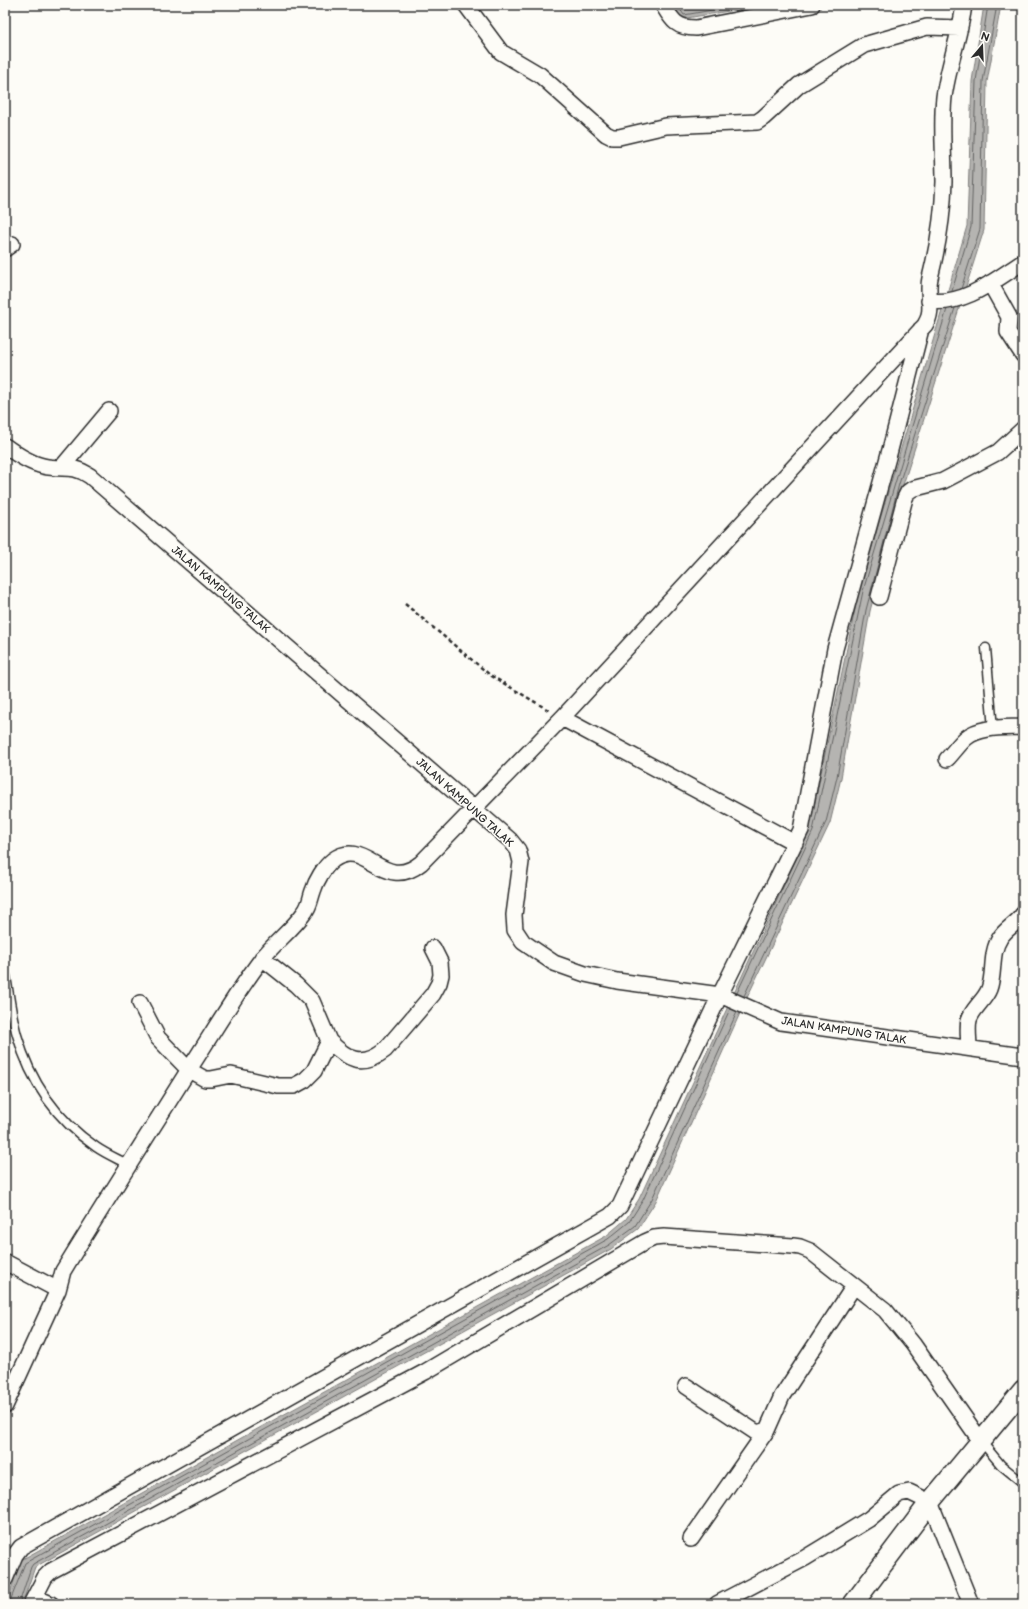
<svg xmlns="http://www.w3.org/2000/svg" width="1028" height="1609" font-family="'Balsamiq Sans',sans-serif">
  <style>
    .water { fill: #b5b4b1; stroke: #7e7d7b }
    .lines { fill: none; stroke-linecap: round; stroke-linejoin: round }
    .shore { stroke: #626261; stroke-width: 1 }
    .service-casing { stroke: #2b2b2b; stroke-width: 11 }
    .minor-casing { stroke: #2b2b2b; stroke-width: 18 }
    .tertiary-casing { stroke: #2b2b2b; stroke-width: 22 }
    .path { stroke: #2b2b2b; stroke-width: 2.5; stroke-dasharray: 4 3; stroke-linecap: butt }
    .service { stroke: #fdfcf7; stroke-width: 8 }
    .minor { stroke: #fdfcf7; stroke-width: 15 }
    .tertiary { stroke: #fdfcf7; stroke-width: 19 }
    .labels { text-anchor: middle; stroke-width: 3; stroke-linejoin: round; paint-order: stroke }
    .street-label { font-size: 11px; fill: #2b2b2b; stroke: #fdfcf7 }
  </style>
  <rect width="100%" height="100%" fill="#fdfcf7"/>
  <filter id="ink" filterUnits="userSpaceOnUse"><feTurbulence type="fractalNoise" baseFrequency=".025" numOctaves="2"/><feDisplacementMap in="SourceGraphic" scale="8" xChannelSelector="R" yChannelSelector="G"/><feConvolveMatrix kernelMatrix="1 2 1 2 8 2 1 2 1" color-interpolation-filters="sRGB"/></filter>
  <g filter="url(#ink)">
    <!-- water -->
    <path class="water" d="M672,5H764L681,19Z
      M984,5H1001L987,82L984,230L903,485L870,611L841,778L830,823L745,1002L656,1201L638,1229L611,1249L35,1567L22,1604H6L21,1560L606,1236L626,1219L639,1199L809,831L859,590L967,226L972,81Z"/>
    <g class="lines">
      <!-- shore -->
      <path class="shore" d="M677,5L684,15L741,5
        M961,289L980,229L983,81L997,5
        M952,291L971,227L976,81L988,5
        M737,993L813,831L863,591L947,309
        M744,996L826,822L837,777L866,610L899,484L955,308
        M9,1604L25,1563L608,1239L629,1222L643,1200L730,1009
        M19,1604L31,1567L33,1564L609,1245L635,1226L652,1199L737,1012"/>
      <!-- service casing -->
      <g class="service-casing">
        <path id="service" d="M986,648L993,729
          M5,971C9,992 11,1014 17,1035C30,1081 57,1120 96,1147C106,1154 118,1159 129,1165
          M981,1441L1001,1465L1023,1483"/>
      </g>
      <!-- minor casing -->
      <g class="minor-casing">
        <path id="minor" d="M466,5L501,52L540,75L606,134L612,137H619L666,126L757,122L763,118L799,85L864,45L927,27L960,28
          M663,5C672,20 676,28 696,28L812,5
          M5,249L12,244
          M990,283L1009,317L1008,332L1023,355
          M929,301C964,306 995,280 1023,262
          M5,446C16,454 30,463 43,466C63,471 71,463 90,476L510,840L518,850L521,862L514,915L515,930L523,942L554,963L585,974L617,981L720,995L781,1022L1023,1056
          M62,467L109,411
          M879,597L905,498L908,492L912,489L943,481L998,452L1023,429
          M562,718L795,843
          M947,759C953,753 959,744 966,738C980,726 1005,728 1023,727
          M140,1003L158,1038L189,1070L205,1079H211L231,1075L278,1086H294L305,1080L314,1071L329,1041L312,1001L296,985L262,958
          M329,1041C347,1059 362,1068 385,1050L433,994L439,983L441,975L440,962L433,948
          M969,1048C969,1040 967,1028 969,1020C972,1009 985,1000 989,989C995,973 990,953 1000,938C1006,928 1017,924 1023,914
          M5,1262L58,1290
          M686,1386L757,1433L767,1430
          M5,1406L58,1290L63,1271C104,1204 146,1138 188,1071C212,1034 234,996 261,960C274,943 292,930 304,913C310,906 310,899 313,891C316,881 324,867 333,860C366,836 383,894 421,863L562,718L925,325C935,310 926,294 930,278C938,246 943,215 944,182C944,155 941,124 944,97C948,66 960,36 964,5
          M691,1539L767,1430L782,1396L854,1286
          M5,1579L15,1555L21,1547L610,1216L620,1206L720,995L801,830L835,649L890,450L921,329
          M35,1597L51,1604
          M31,1604L45,1577L51,1571L425,1372L645,1242L654,1238L664,1237L793,1246L800,1247L810,1251L885,1310L913,1344L980,1440
          M717,1604L805,1558L869,1519L899,1494L909,1492L930,1502L971,1604"/>
      </g>
      <!-- tertiary casing -->
      <g class="tertiary-casing">
        <path id="tertiary" d="M853,1604L930,1502L1023,1390"/>
      </g>
      <!-- path -->
      <path class="path" d="M405,604L490,675L550,711"/>
      <!-- service -->
      <use href="#service" class="service"/>
      <!-- minor -->
      <use href="#minor" class="minor"/>
      <!-- tertiary -->
      <use href="#tertiary" class="tertiary"/>
    </g>
  </g>
  <g class="labels">
    <!-- street labels -->
    <g class="street-label">
      <text transform="translate(221 589) rotate(41)" y="4">JALAN KAMPUNG TALAK</text>
      <text transform="translate(465 802) rotate(42)" y="4">JALAN KAMPUNG TALAK</text>
      <text transform="translate(844 1030) rotate(9)" y="4">JALAN KAMPUNG TALAK</text>
    </g>
  </g>
  <!-- margin -->
  <rect width="1028" height="1609" fill="none" stroke="#fdfcf7" stroke-width="20"/>
  <rect x="10" y="10" width="1008" height="1589" fill="none" stroke="#2b2b2b" stroke-width="1.5" filter="url(#ink)"/>
  <!-- north arrow -->
  <g transform="translate(982 46) rotate(19)" stroke="#fdfcf7" stroke-width="3" paint-order="stroke">
  <path d="M0-3L7 15L0 10L-7 15Z" fill="#2b2b2b"/>
  <text y="-6" font-size="11" font-weight="bold" text-anchor="middle" fill="#2b2b2b">N</text>
  </g>
</svg>
